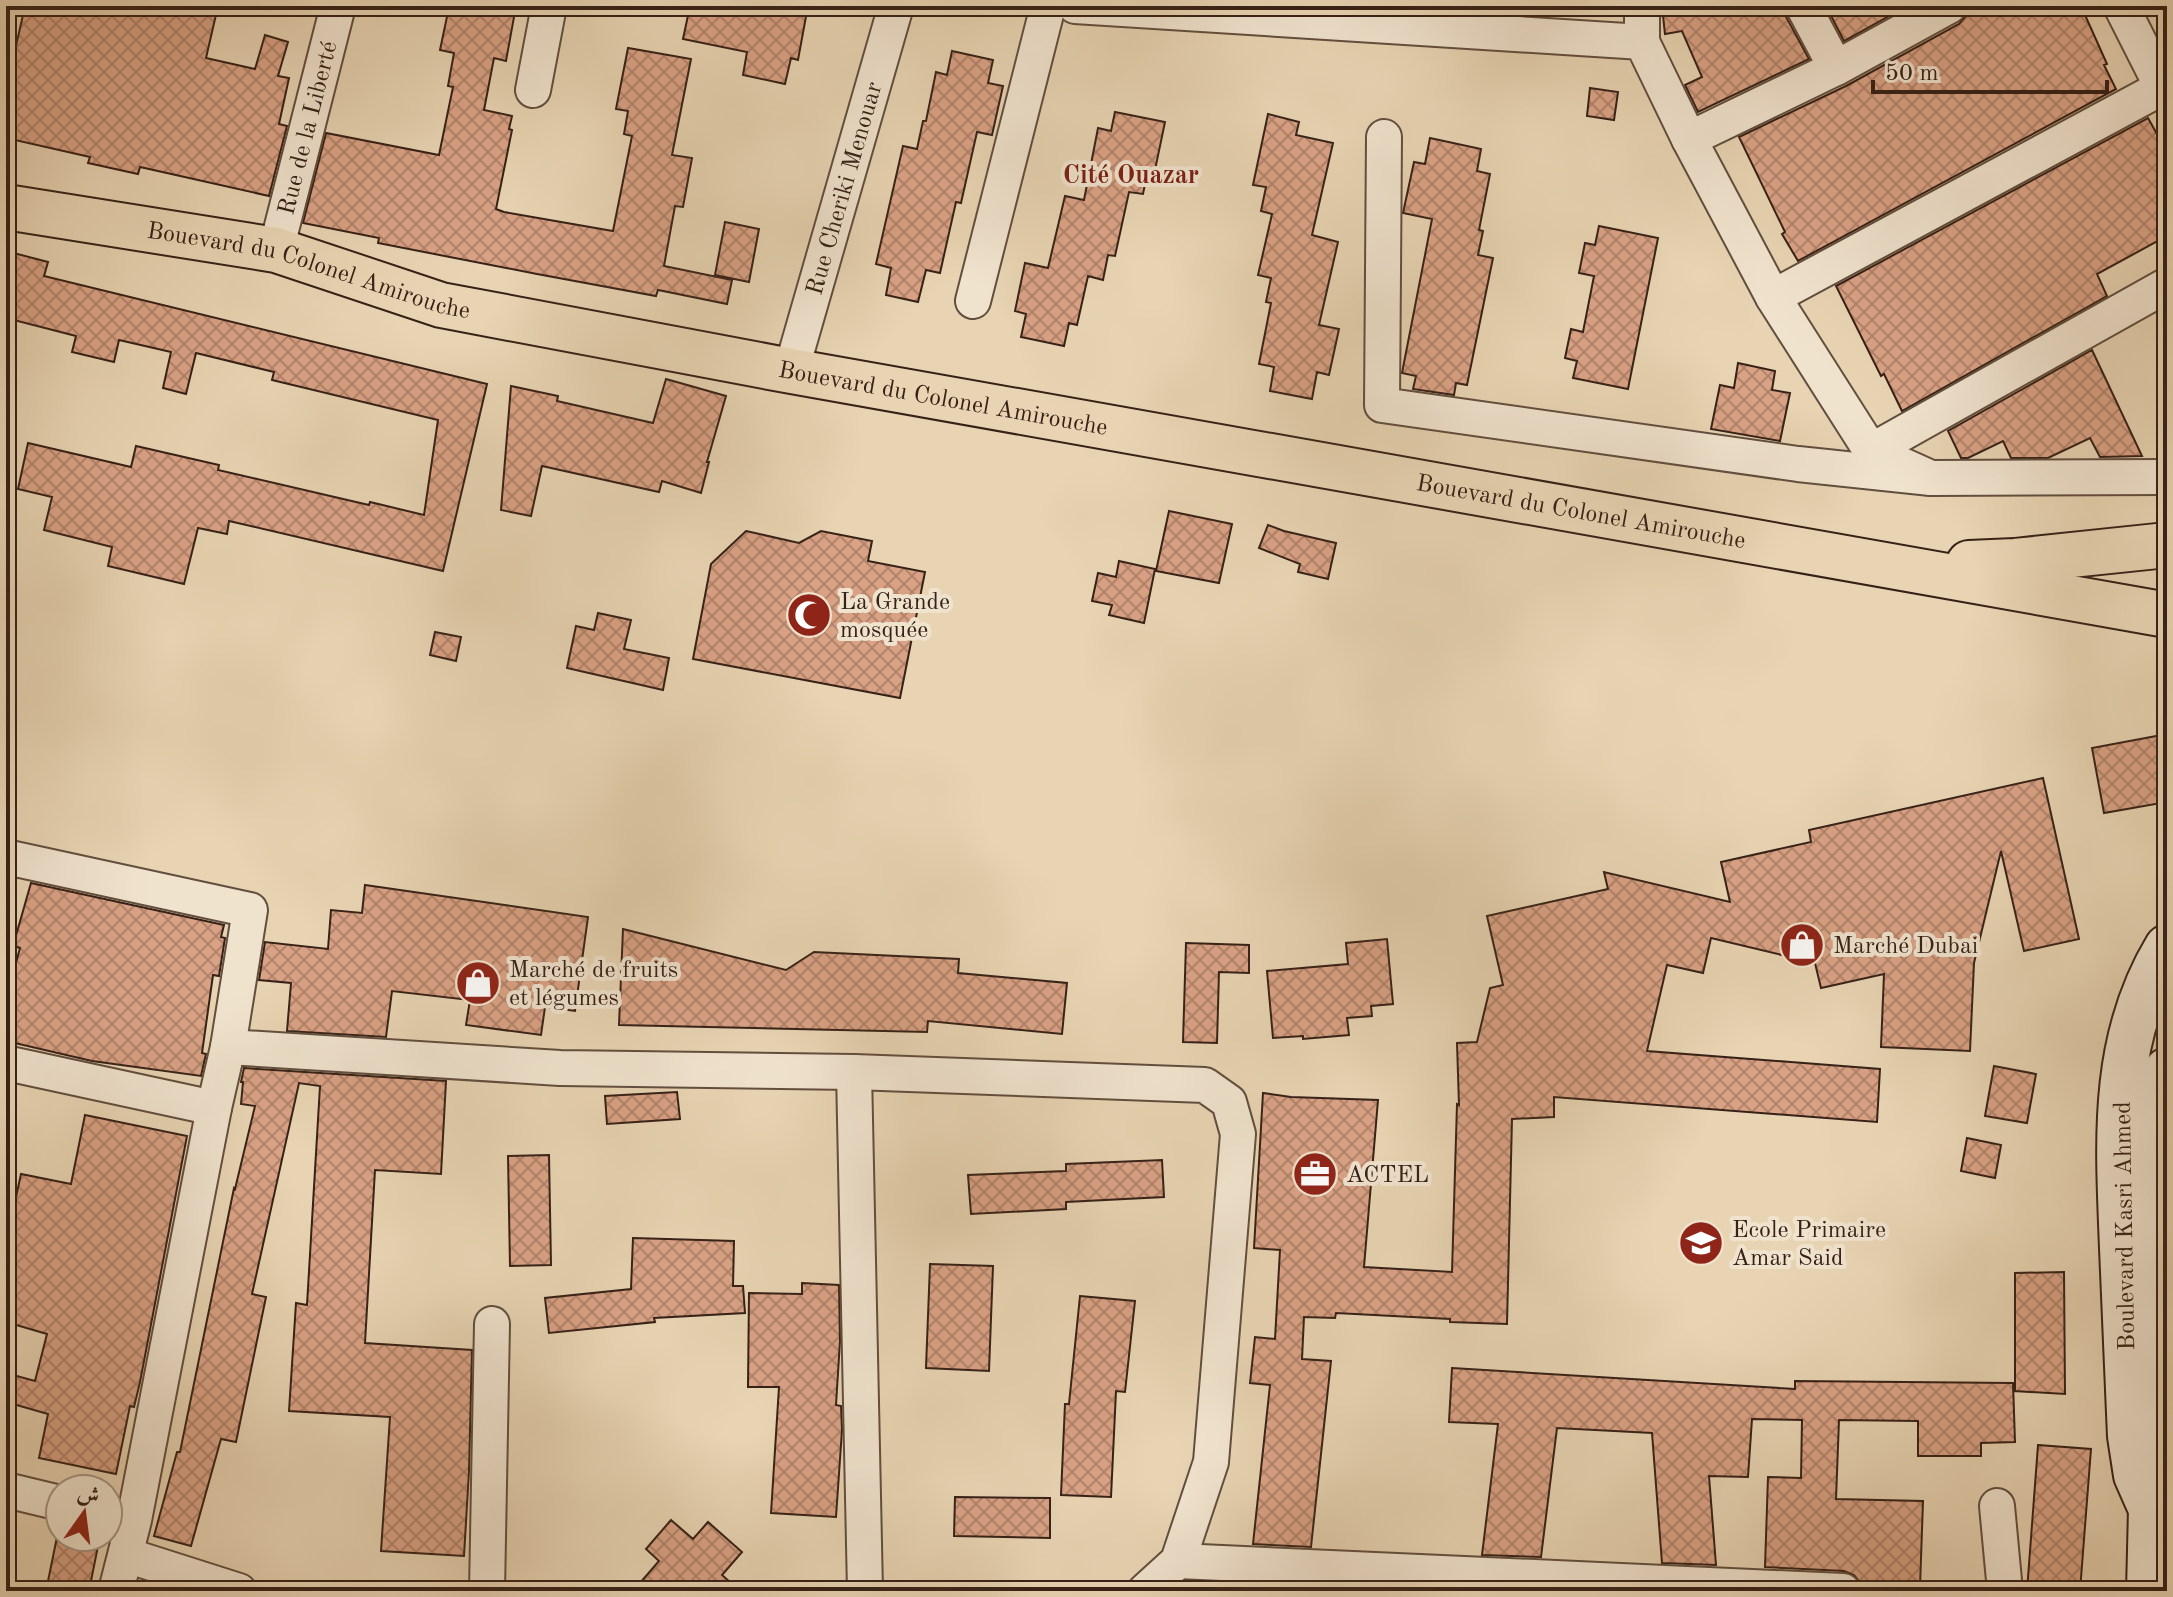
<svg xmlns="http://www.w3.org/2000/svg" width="2173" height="1597" font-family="'Old Standard TT',Amiri,serif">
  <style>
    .building { fill: url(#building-cross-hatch); stroke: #362117; stroke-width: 2 }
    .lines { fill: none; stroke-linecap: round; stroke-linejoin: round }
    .street-casing { stroke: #624e3e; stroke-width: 38 }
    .secondary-casing { stroke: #362117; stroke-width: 48 }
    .primary-casing { stroke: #362117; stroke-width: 48 }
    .street { stroke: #f0e3ce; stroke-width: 34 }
    .secondary { stroke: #f0e3ce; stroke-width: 44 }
    .primary { stroke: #e8d4b3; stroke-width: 44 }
    .labels { text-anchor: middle; stroke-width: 8; stroke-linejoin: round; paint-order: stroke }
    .street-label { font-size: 24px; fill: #362117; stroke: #f0e3ce }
    .poi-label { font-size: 24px; fill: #362117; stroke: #f0e3ce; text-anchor: start }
    .neighbourhood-label { font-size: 26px; font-weight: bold; fill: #7a1f14; stroke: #f0e3ce }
  </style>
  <defs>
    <pattern id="building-cross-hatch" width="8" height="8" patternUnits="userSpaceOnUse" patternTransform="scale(2)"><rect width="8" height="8" fill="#daa285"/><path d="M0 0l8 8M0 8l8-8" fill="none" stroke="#b2846c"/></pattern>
  </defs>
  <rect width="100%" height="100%" fill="#e8d4b3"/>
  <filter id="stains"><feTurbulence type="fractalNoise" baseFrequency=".0025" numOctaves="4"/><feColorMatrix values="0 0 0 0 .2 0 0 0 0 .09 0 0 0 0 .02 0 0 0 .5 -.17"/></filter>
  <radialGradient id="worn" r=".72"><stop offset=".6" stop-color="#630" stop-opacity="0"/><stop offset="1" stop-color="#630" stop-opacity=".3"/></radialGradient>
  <!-- building -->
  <path class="building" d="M25,6H218L206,58L255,69L265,35L288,42L278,76L289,78L279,124L287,126L269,196L140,167L138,174L88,163L90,157L6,138V90Z
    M465,6H516L506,61L494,58L484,110L512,116L509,129L512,130L496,209L504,212L613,231L632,136L624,134L628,111L616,109L628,48L691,59L672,155L692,158L683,207L675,206L664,266L732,280L727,304L658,290L656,296L537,274L378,243L379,238L303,223L326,133L439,155L453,87L448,86L454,53L440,50L449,7L464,10Z
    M690,6H782L807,11L798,60L791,58L785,84L743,75L747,52L683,39Z
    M1662,6H1783L1785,15L1809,59L1698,112L1685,85L1702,77L1682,31L1665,34Z
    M1826,6H1907L1844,41Z
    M1969,6H2081L2107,64L2104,65L2116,89L1798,261L1782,234L1785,232L1739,137L1846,86L1959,24L1966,16Z
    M952,51L993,60L988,83L1003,86L992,135L977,132L961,203L956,202L940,273L926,270L918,302L886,295L891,268L876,264L903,146L917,149L923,121H926L936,72L947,75Z
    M1590,88L1618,92L1614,120L1587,116Z
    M1115,112L1165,122L1155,170L1148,169L1143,194L1129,192L1115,256L1108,255L1103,280L1088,276L1077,325L1069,323L1064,346L1021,337L1026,314L1015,311L1025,263L1048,268L1065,196L1084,200L1098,128L1111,131Z
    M1268,114L1299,122L1296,135L1333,143L1312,235L1338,242L1319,325L1339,329L1329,375L1317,372L1312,399L1270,391L1274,367L1259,364L1271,303L1266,302L1271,278L1258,275L1272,214L1261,211L1266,187L1253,185Z
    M2148,118L2167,152V236L2097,274L2107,296L1902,411L1884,374L1881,376L1836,286Z
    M1430,138L1481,149L1477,171L1490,174L1479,230L1483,231L1478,255L1493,258L1467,385L1456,383L1454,395L1413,389L1416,376L1402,373L1432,219L1403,213L1414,162L1425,164Z
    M725,222L759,229L749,282L715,275Z
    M1599,226L1658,238L1628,389L1573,378L1577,361L1565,358L1571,329L1583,332L1594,276L1579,273L1585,243L1595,245Z
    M6,251L48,262L44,276L487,384L443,571L229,521L227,534L198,528L184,584L108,566L112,547L44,530L52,497L18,489L28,443L131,467L136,446L219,465L218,470L369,505L370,502L424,515L438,420L272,380L274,372L196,353L186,394L163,388L171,352L119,340L114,362L72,352L76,336L6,318Z
    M2092,350L2142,456L2100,457L2090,438L2048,458H2011L2003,441L1968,458H1961L1948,431Z
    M1738,363L1775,371L1772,390L1790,393L1780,441L1711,429L1720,385L1734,388Z
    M666,379L726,396L707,462H709L701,493L662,481L659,492L542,466L531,516L501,510L511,386L558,396L557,401L653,423Z
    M1169,511L1232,524L1219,583L1156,571Z
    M1268,525L1284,531L1336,543L1328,579L1298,572L1300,564L1259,548Z
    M746,531L799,543L821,531L872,541L868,561L925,572L900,698L693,659L711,564Z
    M1119,561L1155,569L1144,623L1109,615L1112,605L1092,601L1098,573L1116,577Z
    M598,613L631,620L624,649L669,658L663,690L567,668L576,626L594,630Z
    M435,632L461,637L456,661L430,655Z
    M2167,734V802L2104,813L2092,748Z
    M2043,778L2079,939L2024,951L2001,851L1974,963L1970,1051L1881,1047L1884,974L1821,988L1815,963L1711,938L1703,973L1667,965L1647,1051L1880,1069L1877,1122L1554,1097V1117L1512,1119L1507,1324L1450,1322V1319L1336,1313L1335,1318L1304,1317L1302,1359L1331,1361L1311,1547L1253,1544L1270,1385L1250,1383L1255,1337L1275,1339L1280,1250L1254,1248L1263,1093L1291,1097L1378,1100L1364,1267L1452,1272L1457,1104L1459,1105L1457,1043L1477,1042L1490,988L1503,985L1487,916L1608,889L1604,872L1730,902L1721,862L1811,842L1809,830Z
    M31,883L224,925L221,937L225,938L219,976L213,975L202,1053L206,1054L201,1076L92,1061L6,1041V1000L20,948L13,946Z
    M365,885L588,917L575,1011L545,1007L541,1035L466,1025L470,1000L392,991L386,1037L287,1031L291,983L259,980L265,942L328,949L331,910L362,913Z
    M623,929L786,970L814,952L959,959L958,973L1067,983L1062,1034L928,1021L927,1032L619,1025Z
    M1387,939L1393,1004L1371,1006L1372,1016L1347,1018L1349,1035L1303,1039V1036L1273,1038L1267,971L1348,964L1346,943Z
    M1186,943L1249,945V973L1219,972L1217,1043L1183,1042Z
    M1994,1066L2036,1074L2027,1123L1985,1116Z
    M244,1068L446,1081L441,1174L375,1170L365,1343L472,1350L469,1471L464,1556L381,1551L390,1417L289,1411L296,1303L307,1305L320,1086L299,1083L252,1294L266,1297L236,1442L221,1439L191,1546L154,1536L177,1452H180L234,1188L235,1189L255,1106L241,1104L243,1082H241Z
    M677,1092L680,1119L607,1124L605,1096Z
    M85,1115L187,1136L140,1382L134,1407L130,1406L116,1474L39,1458L48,1414L6,1402V1373L35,1381L47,1334L6,1322V1243L21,1174L71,1184Z
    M1967,1138L2001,1145L1995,1178L1961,1171Z
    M549,1155L551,1265L510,1266L508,1156Z
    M1162,1160L1164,1197L1066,1202V1209L971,1214L968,1175L1066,1171V1164Z
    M633,1238L734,1241L733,1286H743L745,1313L654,1318L655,1322L549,1333L545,1298L631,1289Z
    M930,1264L993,1266L989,1371L926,1368Z
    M2064,1272L2065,1394L2015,1391V1273Z
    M802,1283L839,1285L840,1341L836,1405L841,1406L842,1430L836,1517L771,1513L779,1387H748L749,1293L802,1294Z
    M1080,1296L1135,1301L1125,1392L1116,1391L1111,1497L1061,1495L1065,1404H1069Z
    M1452,1368L1795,1389V1381L2013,1383L2015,1442L1981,1443V1456H1918V1421L1839,1420L1836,1499L1923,1501L1920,1587L1862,1585L1854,1575L1844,1571L1765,1567L1768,1477L1801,1478L1802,1420L1752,1419L1748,1477L1709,1476L1716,1565L1662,1563L1652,1433L1557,1428L1541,1557L1482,1555L1498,1424L1449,1422Z
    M2038,1445L2091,1449L2080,1591H2027Z
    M955,1497L1050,1498V1538L954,1536Z
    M671,1520L693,1539L708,1522L742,1552L722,1575L740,1591H633L659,1561L646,1549Z
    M58,1532L60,1533V1537H81L99,1541L89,1591H46Z
    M1253,1584L1307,1587V1591H1252Z"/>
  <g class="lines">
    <!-- street casing -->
    <g class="street-casing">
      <g id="street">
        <path d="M1075,6L1642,42L1689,139L1773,297L1871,451L1931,478"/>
        <path d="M1803,6L1836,68"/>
        <path d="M2121,6L2167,97"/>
        <path d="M1642,42V6"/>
        <path d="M533,90L549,6"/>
        <path d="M1384,137L1382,405L1798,464L1931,478L2167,477"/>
        <path d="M1689,139L1836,68L1949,6"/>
        <path id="s1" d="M276,250L338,6"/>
        <path d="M1773,297L2167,85"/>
        <path d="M973,301L1048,6"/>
        <path id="s2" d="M791,371L896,6"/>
        <path d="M1871,451L2167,285"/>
        <path d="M6,857L250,910L228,1047L214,1108L134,1520L116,1591"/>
        <path d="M228,1047L560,1068L854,1072L1205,1085L1229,1102L1238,1134L1211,1462L1178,1561L1145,1591"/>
        <path d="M6,1063L214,1108"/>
        <path d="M854,1072L865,1591"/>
        <path d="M6,1490L60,1503"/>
        <path d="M1997,1506L2005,1591"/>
        <path d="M126,1555L239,1591"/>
        <path d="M1178,1561L1843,1591"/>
        <path d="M487,1591L492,1324"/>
      </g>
    </g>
    <!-- secondary casing -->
    <g class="secondary-casing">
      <path id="secondary" d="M2151,1509L2136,1475L2130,1436C2127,1373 2125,1310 2122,1248C2118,1142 2110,1041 2167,947
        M2149,1591L2151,1509L2157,1469L2159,1431L2158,1238L2161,1125L2167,1070"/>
    </g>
    <!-- primary casing -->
    <g class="primary-casing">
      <g id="primary">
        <path id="s3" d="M6,207L276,250L441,305L791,371L2167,615"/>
        <path d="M1969,563L2015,561L2167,545"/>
      </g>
    </g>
    <!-- street -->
    <use href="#street" class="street"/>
    <!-- secondary -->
    <use href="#secondary" class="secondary"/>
    <!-- primary -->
    <use href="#primary" class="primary"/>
  </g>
  <!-- icons -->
  <defs>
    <g id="mosque-disc" transform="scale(2.3)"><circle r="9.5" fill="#8f2418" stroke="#f0e3ce"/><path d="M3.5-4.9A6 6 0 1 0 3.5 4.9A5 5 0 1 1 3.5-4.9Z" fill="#fff"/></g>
    <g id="shop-disc" transform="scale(2.3)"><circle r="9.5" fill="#8f2418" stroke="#f0e3ce"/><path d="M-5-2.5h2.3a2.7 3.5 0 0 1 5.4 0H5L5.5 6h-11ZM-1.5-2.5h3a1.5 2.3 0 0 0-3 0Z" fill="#fff"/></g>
    <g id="office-disc" transform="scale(2.3)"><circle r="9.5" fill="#8f2418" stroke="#f0e3ce"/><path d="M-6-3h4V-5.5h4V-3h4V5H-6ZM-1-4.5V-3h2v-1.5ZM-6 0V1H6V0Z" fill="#fff"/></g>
    <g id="school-disc" transform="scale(2.3)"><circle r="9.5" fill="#8f2418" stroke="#f0e3ce"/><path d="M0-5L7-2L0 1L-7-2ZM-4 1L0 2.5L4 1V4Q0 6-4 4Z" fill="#fff"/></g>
  </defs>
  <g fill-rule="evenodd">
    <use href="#mosque-disc" x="809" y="615"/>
    <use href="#shop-disc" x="1802" y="945"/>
    <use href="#shop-disc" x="478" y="983"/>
    <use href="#office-disc" x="1315" y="1174"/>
    <use href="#school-disc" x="1701" y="1243"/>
  </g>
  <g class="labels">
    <!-- street labels -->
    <g class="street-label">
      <text dy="8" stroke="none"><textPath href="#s1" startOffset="126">Rue de la Liberté</textPath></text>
      <text dy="8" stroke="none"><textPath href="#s2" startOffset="190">Rue Cheriki Menouar</textPath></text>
      <text dy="8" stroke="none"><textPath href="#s3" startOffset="310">Bouevard du Colonel Amirouche</textPath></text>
      <text dy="8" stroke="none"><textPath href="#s3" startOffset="958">Bouevard du Colonel Amirouche</textPath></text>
      <text dy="8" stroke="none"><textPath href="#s3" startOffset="1606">Bouevard du Colonel Amirouche</textPath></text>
      <text transform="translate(2124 1226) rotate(-91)" y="8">Boulevard Kasri Ahmed</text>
    </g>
    <!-- poi labels -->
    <g class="poi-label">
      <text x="840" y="609">La Grande<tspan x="840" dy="28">mosquée</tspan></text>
      <text x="1833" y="953">Marché Dubai</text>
      <text x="509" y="977">Marché de fruits<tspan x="509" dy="28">et légumes</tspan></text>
      <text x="1346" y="1182">ACTEL</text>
      <text x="1732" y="1237">Ecole Primaire<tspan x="1732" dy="28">Amar Said</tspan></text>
    </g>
    <!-- neighbourhood labels -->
    <g class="neighbourhood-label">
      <text x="1131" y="183">Cité Ouazar</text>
    </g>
  </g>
  <!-- margin -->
  <rect width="2173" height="1597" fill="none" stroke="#e8d4b3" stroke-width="32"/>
  <rect x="8" y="8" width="2157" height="1581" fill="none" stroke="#362117" stroke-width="4"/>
  <rect x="16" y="16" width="2141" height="1565" fill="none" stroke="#362117" stroke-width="2"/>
  <!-- north arrow -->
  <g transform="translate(84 1513) rotate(14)"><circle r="38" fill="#f0e3ce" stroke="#a69585" stroke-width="2"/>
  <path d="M0-6L14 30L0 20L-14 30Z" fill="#8f2418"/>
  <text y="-12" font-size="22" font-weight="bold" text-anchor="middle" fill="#362117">ش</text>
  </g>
  <!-- scale -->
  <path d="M1873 80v12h234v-12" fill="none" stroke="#362117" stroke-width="4"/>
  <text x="1885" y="80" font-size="24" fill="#362117" stroke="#f0e3ce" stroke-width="6" paint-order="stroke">50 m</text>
  <rect width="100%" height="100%" filter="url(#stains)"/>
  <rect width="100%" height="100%" fill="url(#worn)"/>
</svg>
